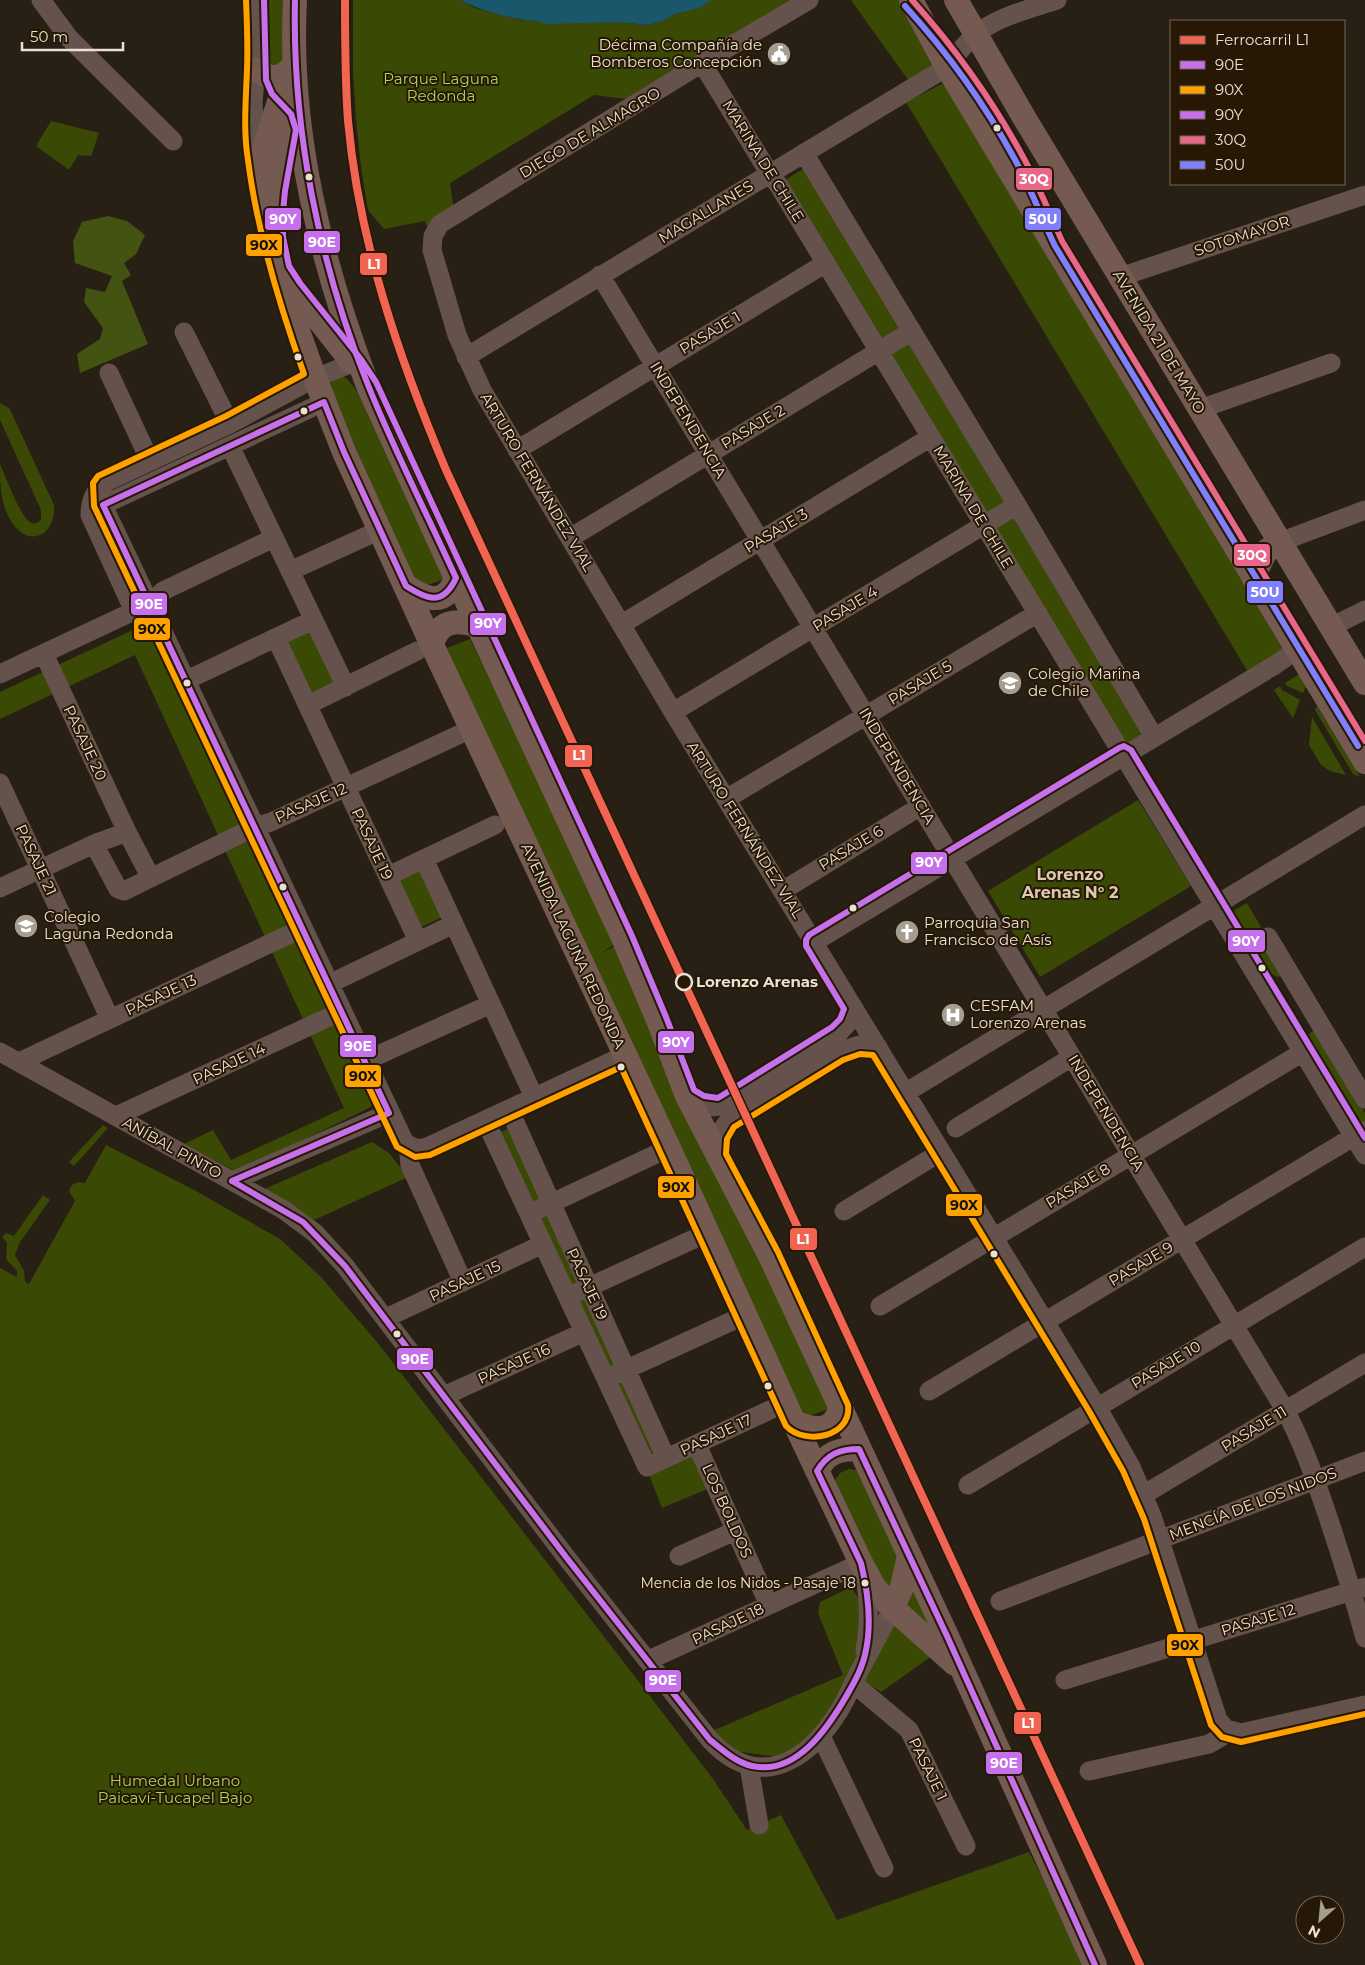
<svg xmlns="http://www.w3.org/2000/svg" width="1365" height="1965" font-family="Montserrat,sans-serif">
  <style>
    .green { fill: #3a4a05 }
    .forest { fill: #435312 }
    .water { fill: #1a576b }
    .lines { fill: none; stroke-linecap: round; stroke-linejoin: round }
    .minor { stroke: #65524c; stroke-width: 19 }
    .major { stroke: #745a51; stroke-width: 24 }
    .bus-1-casing { stroke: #261804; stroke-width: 10 }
    .bus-2-casing { stroke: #261804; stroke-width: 10 }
    .bus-3-casing { stroke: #261804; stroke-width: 10 }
    .bus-4-casing { stroke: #261804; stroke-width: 10 }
    .bus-5-casing { stroke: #261804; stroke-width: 10 }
    .bus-1 { stroke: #c770ec; stroke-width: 6 }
    .bus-2 { stroke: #ffa200; stroke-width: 6 }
    .bus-3 { stroke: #c770ec; stroke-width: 6 }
    .bus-4 { stroke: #e86689; stroke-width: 6 }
    .bus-5 { stroke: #8080ff; stroke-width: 6 }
    .rail-1-casing { stroke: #261804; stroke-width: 11 }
    .rail-1 { stroke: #f06451; stroke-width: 8 }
    .bus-dot { fill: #eae1d4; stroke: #261804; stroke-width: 2 }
    .stop-dot { fill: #261804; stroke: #eae1d4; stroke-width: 2.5 }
    .labels { text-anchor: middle; stroke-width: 4; stroke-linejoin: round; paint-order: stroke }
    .bus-label { font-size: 14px; fill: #eae1d4; stroke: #261804; text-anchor: end }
    .poi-label { font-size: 15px; fill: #eae1d4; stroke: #261804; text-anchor: start }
    .park-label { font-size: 15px; fill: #add359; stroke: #261804 }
    .street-label { font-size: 15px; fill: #eae1d4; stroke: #261804 }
    .stop-label { font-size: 15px; font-weight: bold; fill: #eae1d4; stroke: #261804; text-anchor: start }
    .neighbourhood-label { font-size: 16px; font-weight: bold; fill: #dcc9b1; stroke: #261804 }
    .line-badge { stroke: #261804; stroke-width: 2 }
    .badge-label { font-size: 14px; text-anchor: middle; font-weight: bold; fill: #fff }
    .pale-badge-label { font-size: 14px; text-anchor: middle; font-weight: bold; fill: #111 }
  </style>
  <rect width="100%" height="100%" fill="#282015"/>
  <!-- green -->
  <path class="green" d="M264,0H286L285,66L264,65Z
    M353,0H460L475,8L517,19L542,22H617L648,25L663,21L675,14L697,9L712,0H809L643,101L594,95L450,183L454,212L430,236L425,221L384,229L368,210L361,167L356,119L353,71Z
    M851,0H906L939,69L911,84Z
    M942,84L946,86L1288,643L1251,677L906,102Z
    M51,121L99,133L91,156L78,155L69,170L36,146Z
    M807,166L1149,733L1126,747L784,181Z
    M340,374C359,385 365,412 376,431C403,478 429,526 455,575L414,590L324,380Z
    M0,403L9,408L13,416L54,505C56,535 30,548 13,524C0,505 0,486 0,464C5,475 21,518 30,522C34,525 37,523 41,520V510L0,420Z
    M148,623L375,1100L371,1107L237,1172L184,1144L213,1130L231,1160L344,1108L135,655L0,719V692Z
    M309,628L336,683L309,697L282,640Z
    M470,639L617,943L601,953L618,945L832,1408L805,1417L442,650Z
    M1299,674L1306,686L1303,693L1287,686L1285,683Z
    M1280,686L1282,690L1300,700L1293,718L1274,690Z
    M1317,706L1360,777L1353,774L1315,710Z
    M1312,717L1346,775L1330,771L1321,765L1309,745Z
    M1138,800L1191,886L1040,977L988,891Z
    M422,861L447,915L419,928L393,874Z
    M1247,903L1261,927L1242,938L1228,914Z
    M1267,949L1282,975L1278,977L1266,972L1257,955Z
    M1316,1029L1365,1113V1143L1304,1043L1310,1033Z
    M103,1125L108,1128L74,1166L69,1162Z
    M511,1128L661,1459L650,1464L500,1132Z
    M372,1142L389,1153L408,1177L314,1220L262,1190Z
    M106,1145L196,1191L280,1239L321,1277L377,1342L659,1708L713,1779L747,1830L781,1815L837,1920L1029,1852L1087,1965H0V1268L17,1277V1271L6,1259L7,1243L2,1237L6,1233L14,1236L43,1195L50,1200L20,1242L15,1255L24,1271L25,1282L29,1284L75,1201L69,1191C72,1183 76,1181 85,1183Z
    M693,1454L712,1487L662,1508L649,1475Z
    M849,1469L856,1470L864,1476L905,1570L894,1593L883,1584L838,1490L835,1480L840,1473Z
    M912,1575L946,1646L881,1692L864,1681Z
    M851,1587L859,1599L862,1625L860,1686L786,1758L727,1750L710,1732L843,1675L818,1613L820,1602Z"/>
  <!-- forest -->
  <path class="forest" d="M108,216L127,221L145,235L136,254L124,263L131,275L122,281L148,344L80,373L77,354L100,339L103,328L84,302L86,288L105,292L112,276L75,263L73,241L82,222Z"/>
  <!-- water -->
  <path class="water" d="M460,0H712L697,9L675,14L663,21L648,25L617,22L545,24L542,22C514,19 485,13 460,0Z"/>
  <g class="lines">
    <!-- minor -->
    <path class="minor" d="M41,0L69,38L173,141
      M255,0L256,69L253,102L257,164
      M809,0L702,63L440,224L433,236L432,250L457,335L482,390L673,712L1097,1407L1131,1467L1152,1516L1218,1720L1226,1729L1241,1733L1365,1705
      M702,63L763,163L779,186L1365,1155
      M804,153L1017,505L1154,737
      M600,275L1285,1410C1304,1445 1316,1482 1329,1520C1342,1559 1354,1598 1365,1638
      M1120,277L1365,195
      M184,332L230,424
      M466,357L947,67C956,56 964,44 975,35C998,16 1030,9 1057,0
      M109,373L150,461
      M1200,409L1331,363
      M230,446L346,687
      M517,450L826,263
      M102,484L103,505L405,1143L417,1149L427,1147L625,1055
      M103,505L324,402
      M570,538L912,331
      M1280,542L1365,510
      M290,571L380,530
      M134,611L90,515C90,501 94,494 102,484L230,424L315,378L353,363
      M622,624L931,437
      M1331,627L1365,610
      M276,638L418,941
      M44,654L127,832
      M0,674L151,603L163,591L274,538
      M187,680L313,620
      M308,705L417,651
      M673,712L1017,505
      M0,783L110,1019
      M726,799L1038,613
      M424,859L534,1097
      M388,876L495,825
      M151,878L127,832L94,844L118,889L124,891L255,827L271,822L471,729
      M0,888L94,844
      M782,891L921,806
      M814,942L1275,665L1288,656L1294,646
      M1242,952L1268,937L1365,1099
      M329,984L454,924
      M0,1052L284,1210L315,1233L345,1266L566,1557L710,1740C759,1792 807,1762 839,1711C847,1698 853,1683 860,1670C871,1649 882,1629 892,1609
      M365,1061L491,1004
      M19,1062L303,928
      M905,1093L1365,815
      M687,1096C698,1104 711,1110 724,1105L838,1034L847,1024L854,1008
      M509,1109L666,1458
      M116,1116L342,1011
      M485,1120L647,1467L785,1403
      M956,1128L1072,1057
      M408,1145L410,1165L463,1282
      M717,1156C716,1137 721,1126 736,1115L839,1052L859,1045L878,1047
      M232,1181L389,1113
      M539,1209L669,1148
      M844,1211L941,1152
      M578,1292L707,1233
      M880,1306L1303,1052
      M386,1318L543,1244
      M614,1375L745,1315
      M929,1391L1363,1131
      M444,1396L584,1332
      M697,1445L769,1605
      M968,1485L1365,1247
      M1143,1495L1365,1363
      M679,1556L735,1531
      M1000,1601L1365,1461
      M649,1660L861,1563C870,1593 870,1620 865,1651
      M1065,1680L1365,1587
      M853,1683L909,1730L966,1846
      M821,1736L884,1868
      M749,1766L759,1825
      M1089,1771L1209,1744L1231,1731"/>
    <!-- major -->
    <path class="major" d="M295,0C288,132 321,263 368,386L478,626L624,940L658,1020L687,1096L770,1256L947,1636L1095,1965
      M911,0L947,67L1365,762
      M956,0L1025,119L1365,683
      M256,69C267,78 278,81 289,70
      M289,70L262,155L260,177L264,202L292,314L315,378L344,452L432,645L669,1148L794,1422L861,1563L873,1585L887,1603L955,1664
      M274,213L279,173L287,135L286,126L279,115
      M289,282L352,362
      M1253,577L1266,551L1280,542
      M406,586C427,600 446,607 456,578
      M432,645C438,620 457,619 478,626
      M794,1422C813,1430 834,1434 840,1408
      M817,1471C826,1452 840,1449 859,1449
      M892,1609L902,1587L909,1556"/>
    <!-- bus-1 casing -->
    <g class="bus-1-casing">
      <path id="bus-1" d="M232,1181L389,1113L103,505L324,402L344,452L406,586C428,600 443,606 456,578C427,514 394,450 368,385C319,263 292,131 295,0
        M232,1181L303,1222L345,1266L566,1557L710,1740C723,1750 735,1762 752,1766C796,1776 828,1728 847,1695C855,1681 863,1667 866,1650C872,1621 868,1592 861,1563L817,1471C827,1454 840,1449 859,1449L947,1636L1095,1965"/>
    </g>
    <!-- bus-2 casing -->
    <g class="bus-2-casing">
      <path id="bus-2" d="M246,0C247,23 248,46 247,69C246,99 243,130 248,160C257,231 280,307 304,374L226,416L98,476L93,483L94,506L397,1147L415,1157L430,1155L621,1067L786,1426C805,1446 852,1437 848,1405L778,1252L726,1154L727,1139L734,1127L843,1060L860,1054L873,1055L1089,1411L1123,1471L1144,1519L1211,1725L1222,1737L1241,1742L1365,1714"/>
    </g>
    <!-- bus-3 casing -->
    <g class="bus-3-casing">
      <path id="bus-3" d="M264,0L266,80L272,94L291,114L296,130L285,191L283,212V237L289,266L300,283L360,358L376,382L632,936L666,1017L694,1090L704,1096L718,1098L832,1027L840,1019L844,1009L806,946V940L809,935L1119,748L1124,746L1131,750L1365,1138"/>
    </g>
    <!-- bus-4 casing -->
    <g class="bus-4-casing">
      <path id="bus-4" d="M912,0C955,48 991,98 1022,155C1037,182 1049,212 1062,241L1365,741"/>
    </g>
    <!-- bus-5 casing -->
    <g class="bus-5-casing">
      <path id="bus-5" d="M905,6C948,53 984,103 1014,158C1030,186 1041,217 1055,246L1358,746"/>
    </g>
    <!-- bus-1 -->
    <use href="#bus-1" class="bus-1"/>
    <!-- bus-2 -->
    <use href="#bus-2" class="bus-2"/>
    <!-- bus-3 -->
    <use href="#bus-3" class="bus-3"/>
    <!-- bus-4 -->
    <use href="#bus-4" class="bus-4"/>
    <!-- bus-5 -->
    <use href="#bus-5" class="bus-5"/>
    <!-- rail-1 casing -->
    <g class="rail-1-casing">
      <path id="rail-1" d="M345,0C345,41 345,81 348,121C359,243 399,358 446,470L1140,1965"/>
    </g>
    <!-- rail-1 -->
    <use href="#rail-1" class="rail-1"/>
  </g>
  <!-- icons -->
  <defs>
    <g id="civic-disc" transform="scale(1.25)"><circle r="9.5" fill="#a69d91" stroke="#261804"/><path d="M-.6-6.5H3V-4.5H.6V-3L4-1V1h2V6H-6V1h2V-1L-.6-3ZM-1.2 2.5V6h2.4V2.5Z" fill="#fff"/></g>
    <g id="school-disc" transform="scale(1.25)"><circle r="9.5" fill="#a69d91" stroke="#261804"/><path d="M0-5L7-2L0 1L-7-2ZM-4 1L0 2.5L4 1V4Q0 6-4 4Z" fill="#fff"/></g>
    <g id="church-disc" transform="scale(1.25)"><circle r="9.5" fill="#a69d91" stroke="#261804"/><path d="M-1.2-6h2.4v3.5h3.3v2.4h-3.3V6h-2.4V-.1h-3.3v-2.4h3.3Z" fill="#fff"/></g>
    <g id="hospital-disc" transform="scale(1.25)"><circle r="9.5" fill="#a69d91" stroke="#261804"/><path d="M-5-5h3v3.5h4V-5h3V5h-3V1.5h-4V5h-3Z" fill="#fff"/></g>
  </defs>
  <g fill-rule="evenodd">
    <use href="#civic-disc" x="779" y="54"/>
    <use href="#school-disc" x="1010" y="683"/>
    <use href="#school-disc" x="26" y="926"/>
    <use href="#church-disc" x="907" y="932"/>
    <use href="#hospital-disc" x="953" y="1015"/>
  </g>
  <!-- markers -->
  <g class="bus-dot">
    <circle cx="997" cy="128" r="4.5"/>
    <circle cx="309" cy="177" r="4.5"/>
    <circle cx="298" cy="357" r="4.5"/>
    <circle cx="304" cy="411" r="4.5"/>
    <circle cx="187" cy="683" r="4.5"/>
    <circle cx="283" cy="887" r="4.5"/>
    <circle cx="853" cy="908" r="4.5"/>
    <circle cx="1262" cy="968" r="4.5"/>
    <circle cx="621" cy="1067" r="4.5"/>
    <circle cx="994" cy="1254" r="4.5"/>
    <circle cx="397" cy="1334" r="4.5"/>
    <circle cx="768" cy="1386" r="4.5"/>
    <circle cx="865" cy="1583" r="4.5"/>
  </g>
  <circle class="stop-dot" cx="684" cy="982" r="8"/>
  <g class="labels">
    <!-- bus labels -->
    <g class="bus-label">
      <text x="856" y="1588">Mencia de los Nidos - Pasaje 18</text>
    </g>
    <!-- poi labels -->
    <g class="poi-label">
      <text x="762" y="50" text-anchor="end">Décima Compañía de<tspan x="762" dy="17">Bomberos Concepción</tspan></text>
      <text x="1028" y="679">Colegio Marina<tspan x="1028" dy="17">de Chile</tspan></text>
      <text x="44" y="922">Colegio<tspan x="44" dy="17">Laguna Redonda</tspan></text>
      <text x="924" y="928">Parroquia San<tspan x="924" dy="17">Francisco de Asís</tspan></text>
      <text x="970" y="1011">CESFAM<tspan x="970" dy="17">Lorenzo Arenas</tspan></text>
    </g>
    <!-- park labels -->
    <g class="park-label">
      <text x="441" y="84">Parque Laguna<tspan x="441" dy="17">Redonda</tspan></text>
      <text x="175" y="1786">Humedal Urbano<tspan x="175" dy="17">Paicaví-Tucapel Bajo</tspan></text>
    </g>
    <!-- street labels -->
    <g class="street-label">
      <text transform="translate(590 133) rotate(-31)" y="5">DIEGO DE ALMAGRO</text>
      <text transform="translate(763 161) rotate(58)" y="5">MARINA DE CHILE</text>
      <text transform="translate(706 212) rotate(-31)" y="5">MAGALLANES</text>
      <text transform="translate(1242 236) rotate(-18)" y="5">SOTOMAYOR</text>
      <text transform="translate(710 333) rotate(-31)" y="5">PASAJE 1</text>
      <text transform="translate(1159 342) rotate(59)" y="5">AVENIDA 21 DE MAYO</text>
      <text transform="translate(688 420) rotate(59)" y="5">INDEPENDENCIA</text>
      <text transform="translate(753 427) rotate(-31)" y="5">PASAJE 2</text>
      <text transform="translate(537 482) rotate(59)" y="5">ARTURO FERNÁNDEZ VIAL</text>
      <text transform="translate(973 507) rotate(59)" y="5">MARINA DE CHILE</text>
      <text transform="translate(776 531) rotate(-31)" y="5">PASAJE 3</text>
      <text transform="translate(845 609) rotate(-31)" y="5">PASAJE 4</text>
      <text transform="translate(920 683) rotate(-31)" y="5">PASAJE 5</text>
      <text transform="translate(85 743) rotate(65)" y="5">PASAJE 20</text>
      <text transform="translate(897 766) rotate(59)" y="5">INDEPENDENCIA</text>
      <text transform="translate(311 803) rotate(-24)" y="5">PASAJE 12</text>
      <text transform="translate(745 830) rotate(58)" y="5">ARTURO FERNÁNDEZ VIAL</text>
      <text transform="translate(372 844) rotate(65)" y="5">PASAJE 19</text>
      <text transform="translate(851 848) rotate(-31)" y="5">PASAJE 6</text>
      <text transform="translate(36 860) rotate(65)" y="5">PASAJE 21</text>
      <text transform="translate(573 946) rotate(65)" y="5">AVENIDA LAGUNA REDONDA</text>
      <text transform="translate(161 995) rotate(-25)" y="5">PASAJE 13</text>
      <text transform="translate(229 1064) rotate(-25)" y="5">PASAJE 14</text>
      <text transform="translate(1106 1113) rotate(59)" y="5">INDEPENDENCIA</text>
      <text transform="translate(172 1148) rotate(29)" y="5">ANÍBAL PINTO</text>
      <text transform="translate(1078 1186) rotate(-31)" y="5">PASAJE 8</text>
      <text transform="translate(1141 1264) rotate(-31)" y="5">PASAJE 9</text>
      <text transform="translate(465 1281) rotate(-25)" y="5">PASAJE 15</text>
      <text transform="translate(587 1284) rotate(65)" y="5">PASAJE 19</text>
      <text transform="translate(514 1364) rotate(-24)" y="5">PASAJE 16</text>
      <text transform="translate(1166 1365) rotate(-31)" y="5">PASAJE 10</text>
      <text transform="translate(1254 1429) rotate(-31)" y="5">PASAJE 11</text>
      <text transform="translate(716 1435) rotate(-25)" y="5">PASAJE 17</text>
      <text transform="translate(1253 1504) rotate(-21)" y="5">MENCÍA DE LOS NIDOS</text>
      <text transform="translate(727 1511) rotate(66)" y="5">LOS BOLDOS</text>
      <text transform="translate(1258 1620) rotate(-17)" y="5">PASAJE 12</text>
      <text transform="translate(728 1624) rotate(-25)" y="5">PASAJE 18</text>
      <text transform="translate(928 1769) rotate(64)" y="5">PASAJE 1</text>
    </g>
    <!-- stop labels -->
    <g class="stop-label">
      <text x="696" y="987">Lorenzo Arenas</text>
    </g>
    <!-- neighbourhood labels -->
    <g class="neighbourhood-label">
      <text x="1070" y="880">Lorenzo<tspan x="1070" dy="18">Arenas N° 2</tspan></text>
    </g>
  </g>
  <g class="line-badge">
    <rect x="1015" y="167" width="38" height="24" rx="5" fill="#e86689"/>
    <rect x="264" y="207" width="38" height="24" rx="5" fill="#c770ec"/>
    <rect x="1024" y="207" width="38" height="24" rx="5" fill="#8080ff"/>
    <rect x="303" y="230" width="38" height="24" rx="5" fill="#c770ec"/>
    <rect x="245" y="233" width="38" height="24" rx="5" fill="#ffa200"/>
    <rect x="359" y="252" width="29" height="24" rx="5" fill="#f06451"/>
    <rect x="1233" y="543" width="38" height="24" rx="5" fill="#e86689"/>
    <rect x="1246" y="580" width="38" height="24" rx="5" fill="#8080ff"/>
    <rect x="130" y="592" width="38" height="24" rx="5" fill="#c770ec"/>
    <rect x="469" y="612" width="38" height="24" rx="5" fill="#c770ec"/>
    <rect x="133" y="617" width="38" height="24" rx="5" fill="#ffa200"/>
    <rect x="564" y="744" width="29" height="24" rx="5" fill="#f06451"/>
    <rect x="910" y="851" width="38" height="24" rx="5" fill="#c770ec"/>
    <rect x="1227" y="929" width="39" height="24" rx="5" fill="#c770ec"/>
    <rect x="657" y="1030" width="38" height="24" rx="5" fill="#c770ec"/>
    <rect x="339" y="1034" width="38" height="24" rx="5" fill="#c770ec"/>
    <rect x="344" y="1064" width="38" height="24" rx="5" fill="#ffa200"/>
    <rect x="657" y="1175" width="38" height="24" rx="5" fill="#ffa200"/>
    <rect x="945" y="1193" width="38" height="24" rx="5" fill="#ffa200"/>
    <rect x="789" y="1227" width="29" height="24" rx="5" fill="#f06451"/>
    <rect x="396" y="1347" width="38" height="24" rx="5" fill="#c770ec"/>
    <rect x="1166" y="1633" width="38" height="24" rx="5" fill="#ffa200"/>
    <rect x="644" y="1669" width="38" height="24" rx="5" fill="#c770ec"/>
    <rect x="1013" y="1711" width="29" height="24" rx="5" fill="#f06451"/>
    <rect x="985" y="1751" width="38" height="24" rx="5" fill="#c770ec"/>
  </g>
  <g class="badge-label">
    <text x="1034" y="184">30Q</text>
    <text x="283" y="224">90Y</text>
    <text x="1043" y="224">50U</text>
    <text x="322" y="247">90E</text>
    <text x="374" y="269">L1</text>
    <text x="1252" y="560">30Q</text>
    <text x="1265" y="597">50U</text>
    <text x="149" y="609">90E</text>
    <text x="488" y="628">90Y</text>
    <text x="579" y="760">L1</text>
    <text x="929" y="867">90Y</text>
    <text x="1246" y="946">90Y</text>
    <text x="676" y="1047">90Y</text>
    <text x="358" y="1051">90E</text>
    <text x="803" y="1244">L1</text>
    <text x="415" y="1364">90E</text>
    <text x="663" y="1685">90E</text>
    <text x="1028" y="1728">L1</text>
    <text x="1004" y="1768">90E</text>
  </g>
  <g class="pale-badge-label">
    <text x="264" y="250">90X</text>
    <text x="152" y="634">90X</text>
    <text x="363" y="1081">90X</text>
    <text x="676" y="1192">90X</text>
    <text x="964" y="1210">90X</text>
    <text x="1185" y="1650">90X</text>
  </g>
  <!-- legend -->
  <rect x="1170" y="20" width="175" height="165" fill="#261804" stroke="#746857"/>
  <rect x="1180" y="36" width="25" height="8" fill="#f06451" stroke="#746857"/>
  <text x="1215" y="45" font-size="15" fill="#eae1d4">Ferrocarril L1</text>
  <rect x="1180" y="61" width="25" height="8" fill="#c770ec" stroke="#746857"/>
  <text x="1215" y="70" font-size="15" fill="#eae1d4">90E</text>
  <rect x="1180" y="86" width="25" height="8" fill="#ffa200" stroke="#746857"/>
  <text x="1215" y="95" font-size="15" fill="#eae1d4">90X</text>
  <rect x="1180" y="111" width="25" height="8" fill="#c770ec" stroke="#746857"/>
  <text x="1215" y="120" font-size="15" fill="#eae1d4">90Y</text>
  <rect x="1180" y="136" width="25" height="8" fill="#e86689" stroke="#746857"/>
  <text x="1215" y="145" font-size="15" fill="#eae1d4">30Q</text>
  <rect x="1180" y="161" width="25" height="8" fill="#8080ff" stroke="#746857"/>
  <text x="1215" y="170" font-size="15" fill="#eae1d4">50U</text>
  <!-- north arrow -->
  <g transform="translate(1320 1920) rotate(207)"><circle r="24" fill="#261804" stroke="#746857"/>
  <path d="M0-4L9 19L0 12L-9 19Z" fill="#a69d91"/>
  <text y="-8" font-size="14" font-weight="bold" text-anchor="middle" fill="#eae1d4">N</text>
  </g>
  <!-- scale -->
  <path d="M22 42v8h101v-8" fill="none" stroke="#eae1d4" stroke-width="2.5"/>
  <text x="30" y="42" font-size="15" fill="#eae1d4" stroke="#261804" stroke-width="4" paint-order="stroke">50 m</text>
</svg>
